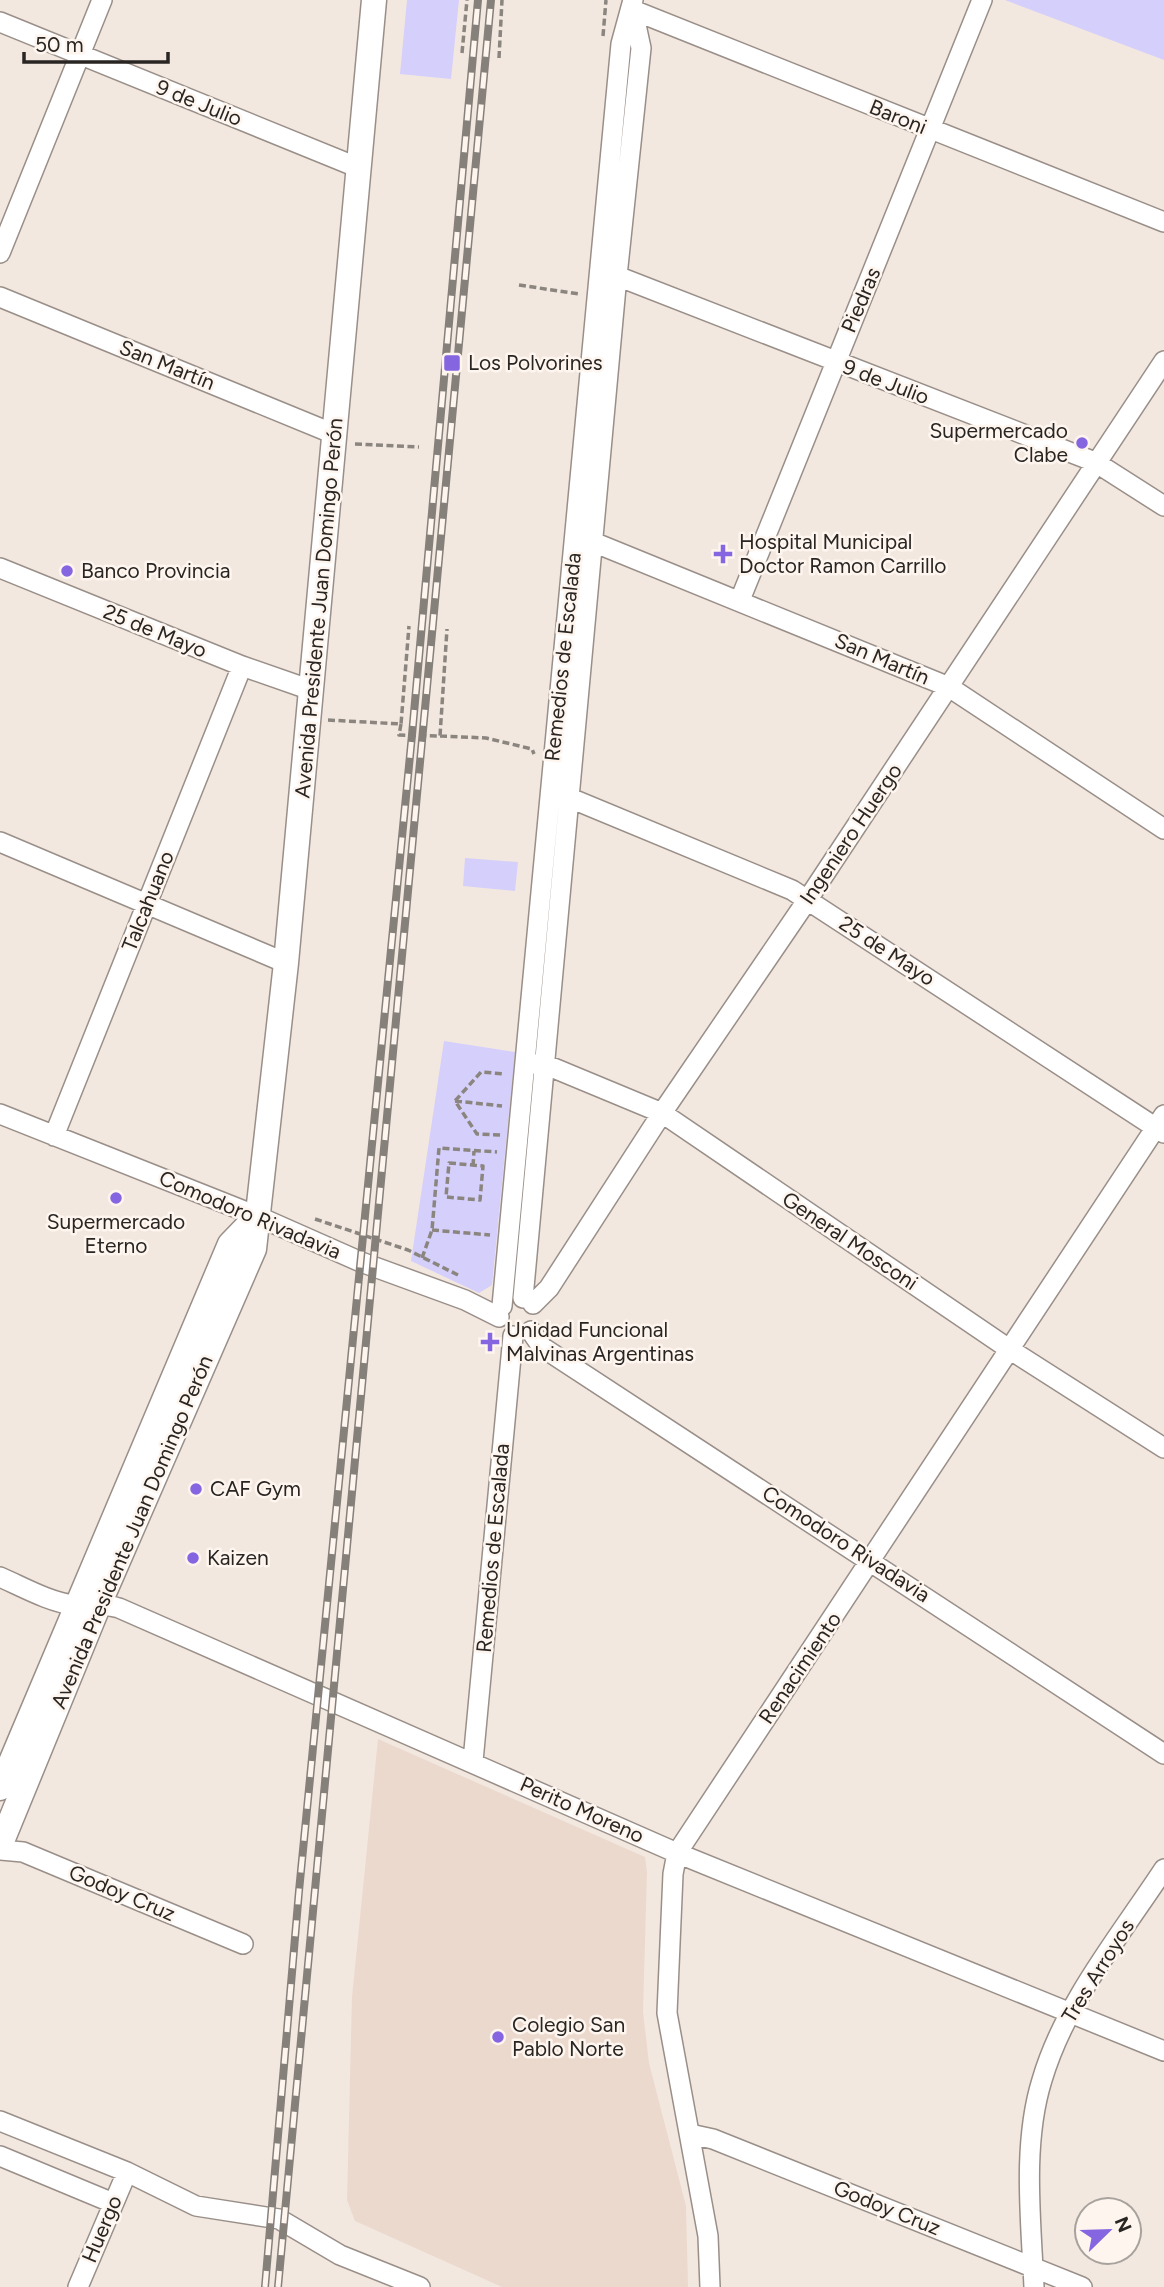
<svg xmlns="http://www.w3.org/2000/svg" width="1164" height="2287" font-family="Figtree,sans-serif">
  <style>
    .built { fill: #ebd9cd }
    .green { fill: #d5cffc }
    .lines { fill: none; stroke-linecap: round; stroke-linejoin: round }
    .minor-casing { stroke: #998f88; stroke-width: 22 }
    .major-casing { stroke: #998f88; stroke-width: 27 }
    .path { stroke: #8b857f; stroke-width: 3.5; stroke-dasharray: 7 3.5; stroke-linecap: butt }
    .minor { stroke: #fff; stroke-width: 19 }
    .major { stroke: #fff; stroke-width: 24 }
    .rail-casing { stroke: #86807b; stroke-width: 8 }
    .rail { stroke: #fef5ef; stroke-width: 5; stroke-dasharray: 16; stroke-linecap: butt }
    .poi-dot { fill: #8565e0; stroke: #fef5ef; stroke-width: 2.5 }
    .labels { text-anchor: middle; stroke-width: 5; stroke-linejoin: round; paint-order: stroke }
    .street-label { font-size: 21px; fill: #282522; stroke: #fef5ef }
    .poi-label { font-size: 21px; fill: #282522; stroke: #fef5ef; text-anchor: start }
  </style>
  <rect width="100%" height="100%" fill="#f2e8e0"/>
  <!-- built -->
  <path class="built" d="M378,1739L645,1857L647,1872L643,2012L649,2063L686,2206L688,2287H502L355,2221L347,2200L352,1997Z"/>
  <!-- green -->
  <path class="green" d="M407,0H459L451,79L400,74Z
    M1005,0H1164V60Z
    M465,858L518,862L515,891L463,886Z
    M444,1041L515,1052L492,1285L479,1293L411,1261Z"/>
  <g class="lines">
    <!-- minor casing -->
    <g class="minor-casing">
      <path id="minor" d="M633,10L1164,222
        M0,22L359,168
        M0,253L102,0
        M604,274L617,276L1095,462L1164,506
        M0,297L334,434
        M582,541L593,542L949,687L1164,829
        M0,568L242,666L311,690
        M740,600L982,0
        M559,798H570L792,890L1164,1133
        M0,842L286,963
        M531,1064H544L662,1113L1009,1349L1164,1448
        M0,1114L257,1216L361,1262L465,1300L499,1317
        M54,1136L242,666
        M523,1298L617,276L641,48L633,11
        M533,1304L549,1288L662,1113L808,899L1164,361
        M502,1306L621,44L633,0
        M531,1331L542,1347L1164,1754
        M0,1577C23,1587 49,1602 74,1605C91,1606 102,1603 119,1608L677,1853L1164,2051
        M473,1761L513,1336
        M0,1850L23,1852L243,1944
        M0,2121L127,2172L196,2206L279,2219L340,2255L420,2287
        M690,2134L713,2139L1082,2287
        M0,2156L113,2203
        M78,2287L127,2172
        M710,2287L708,2236L667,2013L673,1874L677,1853L1164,1115
        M1034,2287C1031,2221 1022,2144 1042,2080C1065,2002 1120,1936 1164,1869"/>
    </g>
    <!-- major casing -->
    <g class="major-casing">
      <path id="major" d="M0,1788L230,1244L257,1216
        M0,1846L100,1602L254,1249L286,963L374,0"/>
    </g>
    <!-- path -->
    <path class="path" d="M603,36L606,0
      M462,53L467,0
      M499,58L502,0
      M519,285L579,294
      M355,444L419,447
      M328,720L401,724L409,626
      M401,724L399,735L440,736L447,629
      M440,736L486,738L532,749L534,754
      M455,1101L502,1106
      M500,1135L477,1134L455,1101L481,1072L505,1074
      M449,1163L483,1166L480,1200L446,1197Z
      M473,1166L474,1151
      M315,1219L408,1250L458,1275
      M432,1230L490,1235
      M422,1258L432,1230L439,1148L497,1152"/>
    <!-- minor -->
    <use href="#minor" class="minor"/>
    <!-- major -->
    <use href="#major" class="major"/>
    <!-- rail casing -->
    <g class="rail-casing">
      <path id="rail" d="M265,2287L299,1891L412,735L478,0
        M278,2287L491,0"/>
    </g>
    <!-- rail -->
    <use href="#rail" class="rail"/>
  </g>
  <!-- markers -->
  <g class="poi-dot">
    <rect x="443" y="354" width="18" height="18" rx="3.5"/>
    <circle cx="1082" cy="443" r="7"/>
    <path d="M719.5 543.5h7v7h7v7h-7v7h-7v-7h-7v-7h7z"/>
    <circle cx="67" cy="571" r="7"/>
    <circle cx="116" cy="1198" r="7"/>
    <path d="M486.5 1331.5h7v7h7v7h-7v7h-7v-7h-7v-7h7z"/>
    <circle cx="196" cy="1489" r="7"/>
    <circle cx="193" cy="1558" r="7"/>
    <circle cx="498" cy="2037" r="7"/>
  </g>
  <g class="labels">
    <!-- street labels -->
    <g class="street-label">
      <text transform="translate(199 103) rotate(22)" y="7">9 de Julio</text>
      <text transform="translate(898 117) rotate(22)" y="7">Baroni</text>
      <text transform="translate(861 300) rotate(-67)" y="7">Piedras</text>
      <text transform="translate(167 365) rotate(22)" y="7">San Martín</text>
      <text transform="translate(886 382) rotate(21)" y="7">9 de Julio</text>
      <text transform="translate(319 608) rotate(-85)" y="7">Avenida Presidente Juan Domingo Perón</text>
      <text transform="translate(155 631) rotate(22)" y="7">25 de Mayo</text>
      <text transform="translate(563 657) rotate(-84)" y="7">Remedios de Escalada</text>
      <text transform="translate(882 659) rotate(23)" y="7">San Martín</text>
      <text transform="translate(851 834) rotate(-56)" y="7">Ingeniero Huergo</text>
      <text transform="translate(148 901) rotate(-68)" y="7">Talcahuano</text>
      <text transform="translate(887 951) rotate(33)" y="7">25 de Mayo</text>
      <text transform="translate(250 1215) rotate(23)" y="7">Comodoro Rivadavia</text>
      <text transform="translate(850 1241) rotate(34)" y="7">General Mosconi</text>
      <text transform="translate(132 1532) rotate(-67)" y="7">Avenida Presidente Juan Domingo Perón</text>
      <text transform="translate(846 1544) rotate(33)" y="7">Comodoro Rivadavia</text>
      <text transform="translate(493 1548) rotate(-85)" y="7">Remedios de Escalada</text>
      <text transform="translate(800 1668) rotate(-56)" y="7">Renacimiento</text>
      <text transform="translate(582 1810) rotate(24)" y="7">Perito Moreno</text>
      <text transform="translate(122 1893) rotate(23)" y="7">Godoy Cruz</text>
      <text transform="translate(1098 1971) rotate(-58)" y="7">Tres Arroyos</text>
      <text transform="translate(887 2208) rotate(22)" y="7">Godoy Cruz</text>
      <text transform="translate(102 2229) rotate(-67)" y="7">Huergo</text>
    </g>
    <!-- poi labels -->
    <g class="poi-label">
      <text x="468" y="370">Los Polvorines</text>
      <text x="1068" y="438" text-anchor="end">Supermercado<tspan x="1068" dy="24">Clabe</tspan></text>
      <text x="739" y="549">Hospital Municipal<tspan x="739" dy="24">Doctor Ramon Carrillo</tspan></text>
      <text x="81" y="578">Banco Provincia</text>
      <text x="116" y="1229" text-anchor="middle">Supermercado<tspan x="116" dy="24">Eterno</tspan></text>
      <text x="506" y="1337">Unidad Funcional<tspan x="506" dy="24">Malvinas Argentinas</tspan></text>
      <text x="210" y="1496">CAF Gym</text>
      <text x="207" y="1565">Kaizen</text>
      <text x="512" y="2032">Colegio San<tspan x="512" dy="24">Pablo Norte</tspan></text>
    </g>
  </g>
  <!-- north arrow -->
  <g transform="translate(1108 2231) rotate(67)"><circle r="33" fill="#fef5ef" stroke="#a8a29d" stroke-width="2"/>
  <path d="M0-5L12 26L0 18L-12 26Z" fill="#8565e0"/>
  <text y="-10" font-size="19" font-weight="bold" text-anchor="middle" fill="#282522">N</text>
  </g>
  <!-- scale -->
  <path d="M24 52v10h144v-10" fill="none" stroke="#282522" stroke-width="3.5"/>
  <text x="35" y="52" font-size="21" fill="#282522" stroke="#fef5ef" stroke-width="5" paint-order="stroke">50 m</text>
</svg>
